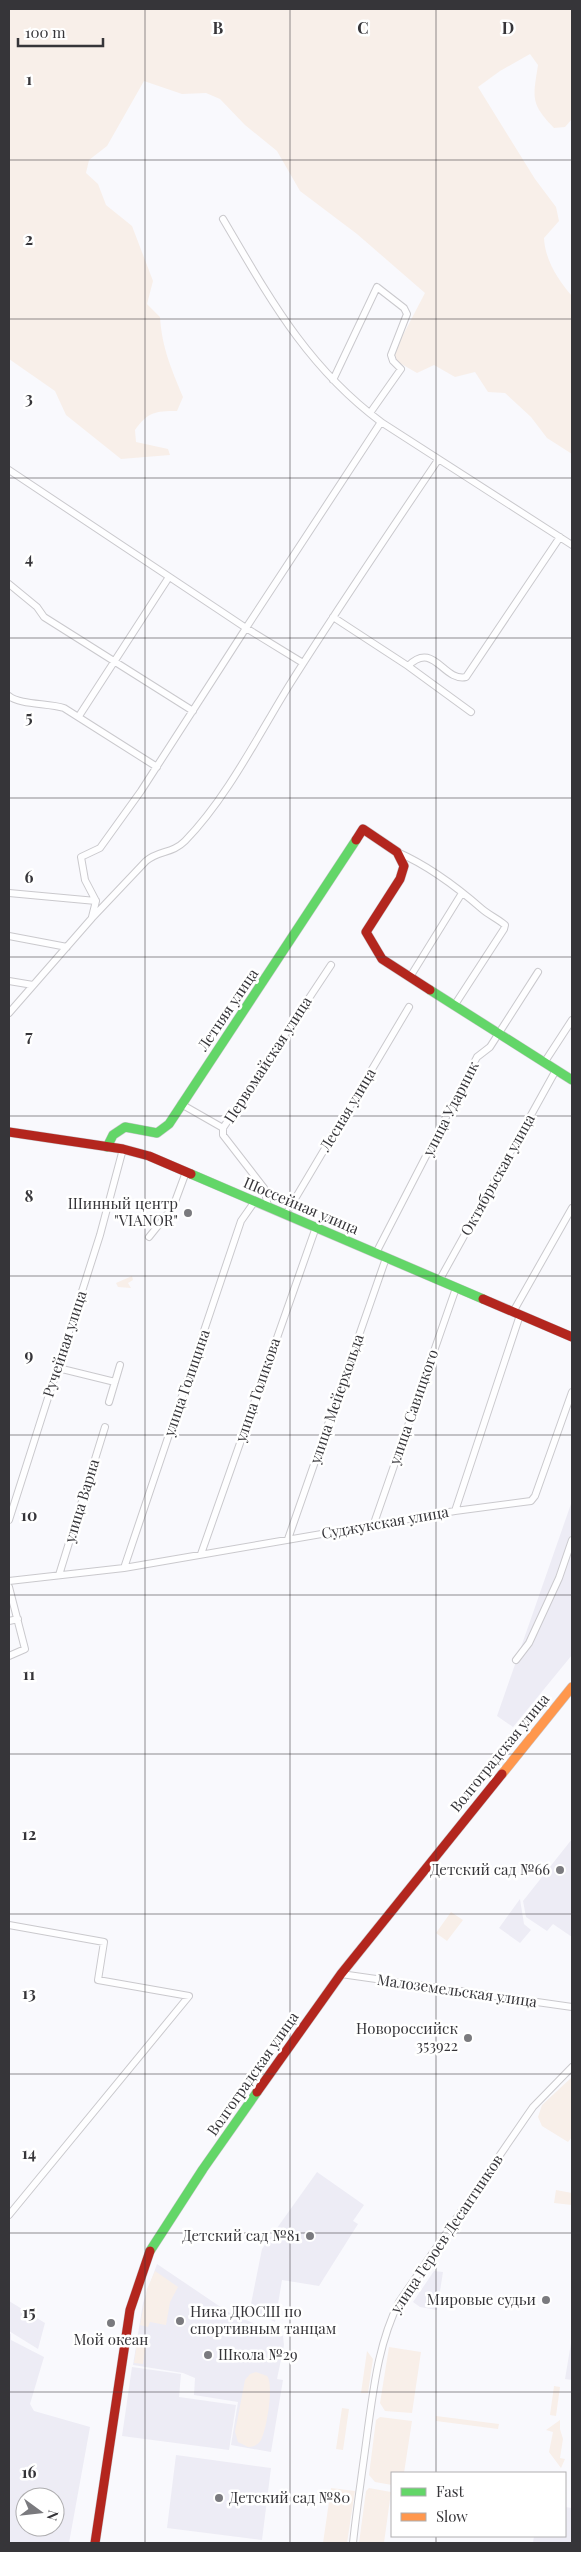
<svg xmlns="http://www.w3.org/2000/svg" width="581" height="2552" font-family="'Playfair Display',serif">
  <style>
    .built { fill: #edecf5; fill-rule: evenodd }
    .green { fill: #f8efe9 }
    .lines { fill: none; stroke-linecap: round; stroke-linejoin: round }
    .street-casing { stroke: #cac9cd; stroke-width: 8 }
    .fast-casing { stroke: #cac9cd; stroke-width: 10 }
    .slow-casing { stroke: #cac9cd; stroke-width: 10 }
    .jam-casing { stroke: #cac9cd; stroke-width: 10 }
    .street { stroke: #fefeff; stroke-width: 6 }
    .fast { stroke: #63d668; stroke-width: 9 }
    .slow { stroke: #ff974d; stroke-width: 9 }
    .jam { stroke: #b3261e; stroke-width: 9 }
    .grid { fill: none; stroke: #363539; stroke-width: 1; stroke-opacity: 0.55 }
    .poi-dot { fill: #7a7a7e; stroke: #fff; stroke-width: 2 }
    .labels { text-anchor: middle; stroke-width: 5; stroke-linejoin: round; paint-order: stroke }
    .street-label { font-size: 15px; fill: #363539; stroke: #fff }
    .poi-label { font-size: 15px; fill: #363539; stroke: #fff; text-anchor: end }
    .grid-label { font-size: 16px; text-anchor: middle; font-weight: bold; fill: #363539; stroke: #fff; stroke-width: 5; stroke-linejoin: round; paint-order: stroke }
  </style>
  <rect width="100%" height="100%" fill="#f9f9fd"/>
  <!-- built -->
  <path class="built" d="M572,1501V1655L513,1727L497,1716Z
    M572,1839V1937L553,1924L547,1931L526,1917L523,1901Z
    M520,1899L524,1924L531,1930L520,1943L499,1928Z
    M317,2172L364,2205L353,2221L358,2224L319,2286L282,2280L275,2322L250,2309L262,2249Z
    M157,2264L228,2312L283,2336L284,2345L277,2379L283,2380L271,2452L231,2445L238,2402L194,2395L195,2378L183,2373L133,2365L143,2303Z
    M434,2271L443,2272L437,2310L420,2307L413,2302Z
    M9,2301L45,2323L38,2349L9,2331Z
    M9,2333L11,2334V2340L44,2357L30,2404L34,2411L90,2427L69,2543H9ZM25,2497H55V2527H25Z
    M572,2337V2380L565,2379Z
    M132,2367L181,2374L179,2397L236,2405L229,2450L122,2436Z
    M176,2455L271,2468L262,2540L167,2528Z
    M565,2507L572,2508V2543H533L534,2536H565Z"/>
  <!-- green -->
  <path class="green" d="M9,9H572V119L565,127L554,128C530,103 533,98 538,65L530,54L500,71L478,87L535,179L556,207L559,221L544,238C545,260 558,280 572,296V454L547,438L531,417L505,393L488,392L475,372L455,377L434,365L417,373L391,358L425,293L357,234L300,191L277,151L245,125L220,99L206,93L182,94L144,81L107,146L89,160L86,173L98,184L106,205L132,226L153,281L147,304L160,317C162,348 171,368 183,397L177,411C155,411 148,412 135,430L136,442L168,449L170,455L121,459L66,415L55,391L9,359Z
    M132,1276L133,1280L128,1283L131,1288L118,1287L116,1283Z
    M451,1912L463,1920L447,1941L436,1933Z
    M572,2077V2137L568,2142L542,2126L538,2117L542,2105Z
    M556,2190L572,2193V2205L554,2203Z
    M155,2271L178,2287L170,2302L166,2325L150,2322L148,2327L140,2325L147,2289Z
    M138,2336L147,2338L143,2364L134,2363Z
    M389,2347L421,2352L412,2413L385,2411L380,2403Z
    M367,2351L373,2359L368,2393H361Z
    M256,2372L267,2376C274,2384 267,2429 261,2440C258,2445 253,2447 248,2447L238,2442L235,2432L245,2380L250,2374Z
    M554,2386L560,2387L556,2416L550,2415Z
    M342,2408L349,2409L343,2450L336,2449Z
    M436,2416L499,2424L498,2429L436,2421Z
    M380,2417L412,2421L404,2473H392V2485L375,2482L369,2475L376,2420Z
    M560,2420V2429L563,2439L560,2458L565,2459L561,2468L549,2452L553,2432L546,2430Z
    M331,2488L355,2491L347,2543H323Z
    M369,2488L391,2492L384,2543H359L366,2491Z"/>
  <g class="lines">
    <!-- street casing -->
    <g class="street-casing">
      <path id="street" d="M333,380L377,287L404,308L407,314L391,355L393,361L401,369L370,413
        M381,422L572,545
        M9,470L246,628L381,422C306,366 269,297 223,219
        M9,584L37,607L44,617L193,711
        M333,617L408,666L471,712
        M408,666C434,640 443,682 466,677L560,537
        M9,696C20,705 48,703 64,708L157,767
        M79,716L169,577
        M397,852C427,865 458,888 482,909C489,915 498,919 505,925L504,929L454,1006
        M9,893L96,901
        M92,917L96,901L85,880L81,857L100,848L141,791L246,628L303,663
        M9,936L67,947
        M410,977L462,893
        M9,981L33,985
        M9,1013L92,918L146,861C159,850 172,854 185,841C227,798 259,734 290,684C338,608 388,534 438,460
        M544,1063L572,1020
        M181,1104L223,1128
        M268,1206L264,1188L223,1135V1128L331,965
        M286,1214L409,1007
        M149,1237L173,1207L186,1172
        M376,1253L477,1057L490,1047L538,972
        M439,1281L556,1070
        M513,1312L572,1208
        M58,1368L115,1382
        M109,1402L120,1365
        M455,1511L520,1315
        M9,1520L100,1235L123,1149
        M373,1526L456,1288
        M288,1539L386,1258
        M201,1554L316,1227
        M124,1568L241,1221L255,1201
        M59,1575L105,1427
        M9,1581L124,1568L455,1511L531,1501L535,1496L572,1392
        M9,1587L25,1649L9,1656
        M9,1621L18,1619
        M516,1660L529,1643L559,1578L572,1540
        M9,1925L104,1942L98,1980L189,1996L9,2215
        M341,1974L572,2007
        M353,2543C357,2505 363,2467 368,2428C374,2385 379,2342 399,2302L524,2120L533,2107L572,2067"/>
    </g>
    <!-- fast casing -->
    <g class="fast-casing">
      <path id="fast" d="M430,990L572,1080
        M107,1147L113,1135L125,1127L157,1133L169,1124L356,840
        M191,1174L483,1299
        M150,2251L203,2169L257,2092"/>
    </g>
    <!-- slow casing -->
    <g class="slow-casing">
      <path id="slow" d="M502,1774L572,1687"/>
    </g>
    <!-- jam casing -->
    <g class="jam-casing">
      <path id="jam" d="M356,840L363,829L397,852L404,866L400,879L366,932L382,959L430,990
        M9,1132L123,1149L149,1156L191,1174
        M483,1299L572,1337
        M257,2092L341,1974L502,1774
        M95,2543L130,2310L150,2251"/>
    </g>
    <!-- street -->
    <use href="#street" class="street"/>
    <!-- fast -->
    <use href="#fast" class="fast"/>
    <!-- slow -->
    <use href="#slow" class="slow"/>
    <!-- jam -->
    <use href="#jam" class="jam"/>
  </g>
  <!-- grid -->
  <path class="grid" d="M145,9V2543M290,9V2543M436,9V2473M9,160H572M9,319H572M9,478H572M9,638H572M9,798H572M9,957H572M9,1116H572M9,1276H572M9,1435H572M9,1595H572M9,1754H572M9,1914H572M9,2074H572M9,2233H572M9,2392H572M436,2536V2543"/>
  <!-- markers -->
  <g class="poi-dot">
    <circle cx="188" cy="1213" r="5"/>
    <circle cx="560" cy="1870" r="5"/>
    <circle cx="468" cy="2038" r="5"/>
    <circle cx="310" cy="2236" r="5"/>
    <circle cx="546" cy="2300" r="5"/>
    <circle cx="180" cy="2321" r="5"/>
    <circle cx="111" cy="2323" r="5"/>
    <circle cx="208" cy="2355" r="5"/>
    <circle cx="219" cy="2498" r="5"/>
  </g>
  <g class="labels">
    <!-- street labels -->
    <g class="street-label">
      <text transform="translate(228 1010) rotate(-56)" y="5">Летняя улица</text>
      <text transform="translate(268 1060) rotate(-57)" y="5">Первомайская улица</text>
      <text transform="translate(451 1109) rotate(-63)" y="5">улица Ударник</text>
      <text transform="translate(348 1110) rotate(-59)" y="5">Лесная улица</text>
      <text transform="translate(498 1175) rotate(-61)" y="5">Октябрьская улица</text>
      <text transform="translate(301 1206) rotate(23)" y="5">Шоссейная улица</text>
      <text transform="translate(65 1344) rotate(-72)" y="5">Ручейная улица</text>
      <text transform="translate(187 1383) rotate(-71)" y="5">улица Голицина</text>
      <text transform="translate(258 1390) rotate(-71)" y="5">улица Голикова</text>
      <text transform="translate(337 1399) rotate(-71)" y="5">улица Мейерхольда</text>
      <text transform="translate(414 1407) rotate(-71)" y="5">улица Савицкого</text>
      <text transform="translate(82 1501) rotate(-73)" y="5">улица Варна</text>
      <text transform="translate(385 1523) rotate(-10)" y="5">Суджукская улица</text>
      <text transform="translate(500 1753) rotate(-51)" y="5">Волгоградская улица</text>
      <text transform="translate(457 1991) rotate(8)" y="5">Малоземельская улица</text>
      <text transform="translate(253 2074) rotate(-55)" y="5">Волгоградская улица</text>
      <text transform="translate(447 2234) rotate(-56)" y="5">улица Героев Десантников</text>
    </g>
    <!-- poi labels -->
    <g class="poi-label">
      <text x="178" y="1209">Шинный центр<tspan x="178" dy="17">"VIANOR"</tspan></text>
      <text x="550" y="1875">Детский сад №66</text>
      <text x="458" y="2034">Новороссийск<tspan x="458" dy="17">353922</tspan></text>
      <text x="300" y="2241">Детский сад №81</text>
      <text x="536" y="2305">Мировые судьи</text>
      <text x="190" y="2317" text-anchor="start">Ника ДЮСШ по<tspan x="190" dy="17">спортивным танцам</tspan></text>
      <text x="111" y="2345" text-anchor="middle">Мой океан</text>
      <text x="218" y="2360" text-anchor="start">Школа №29</text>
      <text x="229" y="2503" text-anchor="start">Детский сад №80</text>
    </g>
  </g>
  <g class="grid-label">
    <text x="218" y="34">B</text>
    <text x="363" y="34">C</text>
    <text x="508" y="34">D</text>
    <text x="29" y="85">1</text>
    <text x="29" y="245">2</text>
    <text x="29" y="404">3</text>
    <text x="29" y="564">4</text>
    <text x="29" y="723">5</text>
    <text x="29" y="883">6</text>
    <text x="29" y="1042">7</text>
    <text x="29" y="1202">8</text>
    <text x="29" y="1361">9</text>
    <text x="29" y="1521">10</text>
    <text x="29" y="1680">11</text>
    <text x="29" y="1840">12</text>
    <text x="29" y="1999">13</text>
    <text x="29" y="2159">14</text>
    <text x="29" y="2318">15</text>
    <text x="29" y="2478">16</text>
  </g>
  <!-- border -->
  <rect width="581" height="2552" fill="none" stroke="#363539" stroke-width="20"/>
  <!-- legend -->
  <rect x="391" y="2472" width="175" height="65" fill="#ffffff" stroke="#afaeb0"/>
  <rect x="401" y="2488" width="25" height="8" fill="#63d668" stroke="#afaeb0"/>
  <text x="436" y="2497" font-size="15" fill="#363539">Fast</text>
  <rect x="401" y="2513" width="25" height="8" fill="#ff974d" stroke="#afaeb0"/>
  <text x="436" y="2522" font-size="15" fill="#363539">Slow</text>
  <!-- north arrow -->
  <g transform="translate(40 2512) rotate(105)"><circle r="24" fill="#ffffff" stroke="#afaeb0"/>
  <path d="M0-4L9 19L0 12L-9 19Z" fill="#7a7a7e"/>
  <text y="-8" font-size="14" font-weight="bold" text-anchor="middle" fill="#363539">N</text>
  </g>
  <!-- scale -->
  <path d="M18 38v8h85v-8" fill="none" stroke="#363539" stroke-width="2.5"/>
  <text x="25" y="38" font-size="15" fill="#363539" stroke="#ffffff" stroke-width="4" paint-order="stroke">100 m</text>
</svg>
